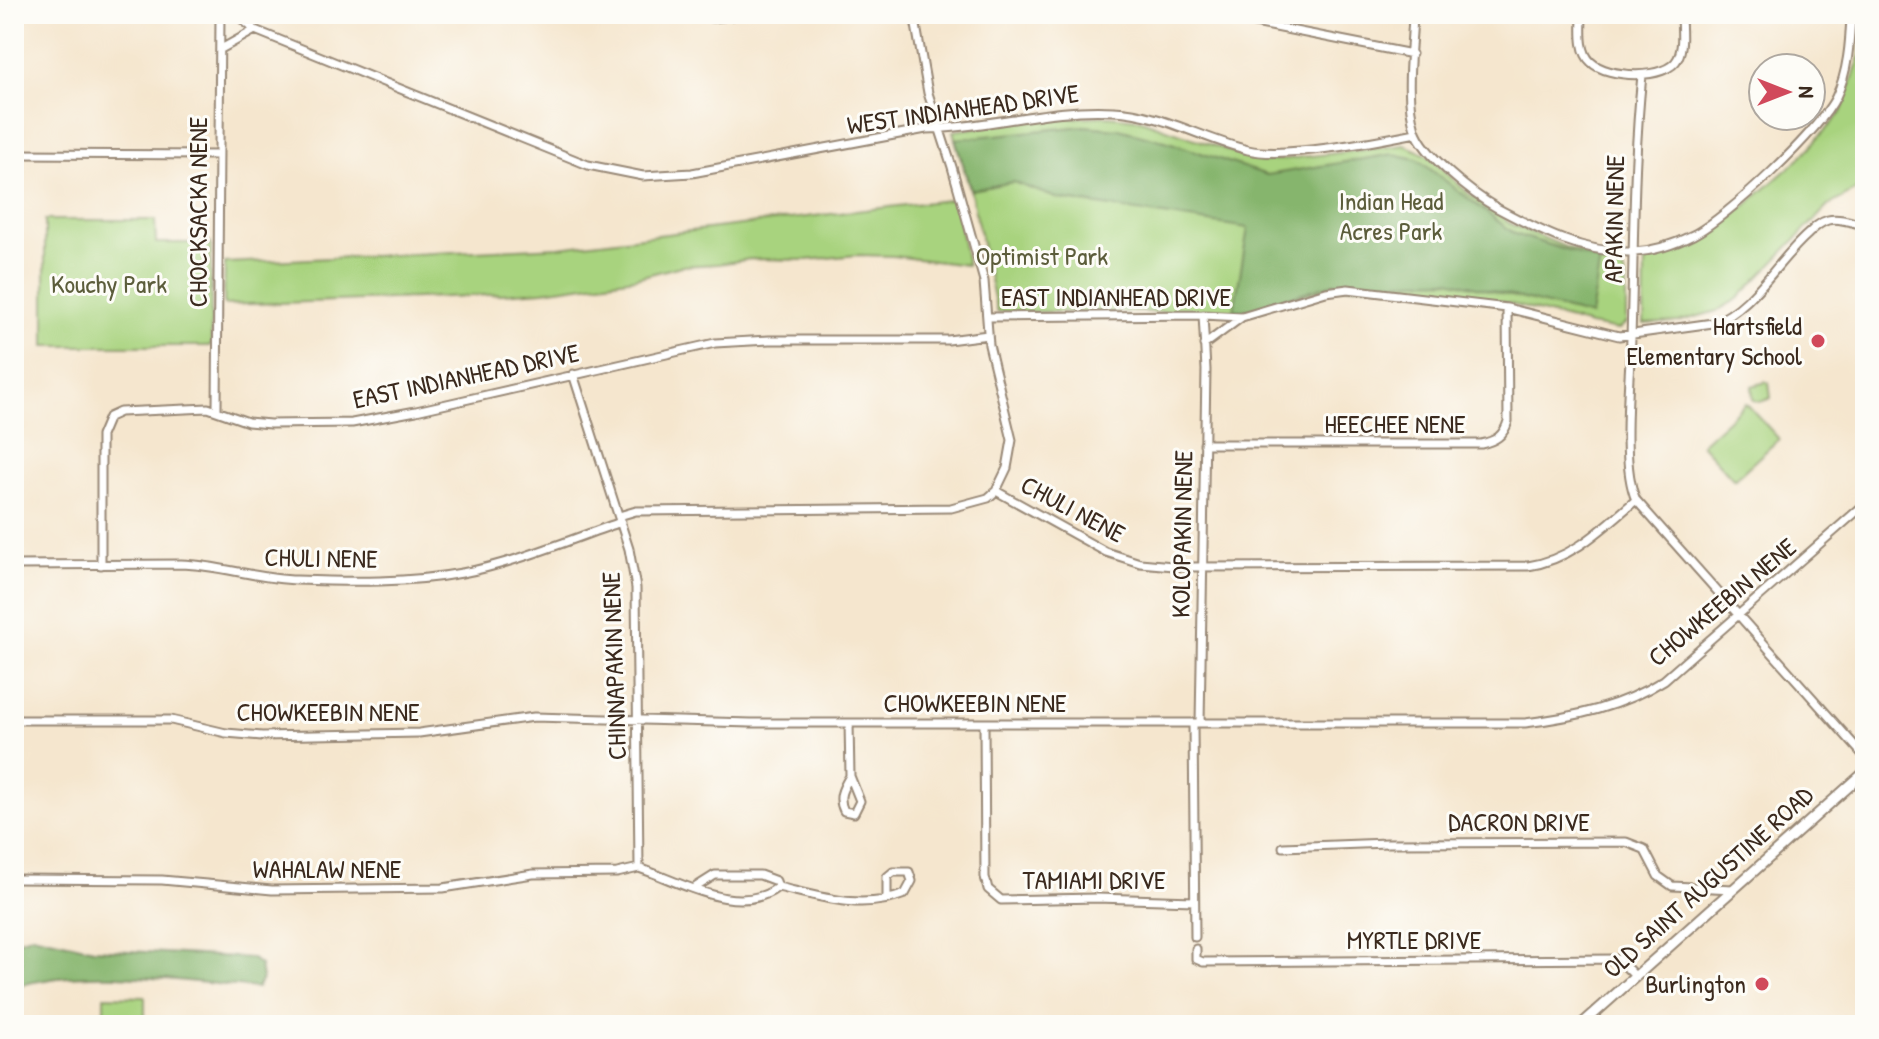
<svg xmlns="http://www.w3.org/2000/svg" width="1879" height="1039" font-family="'Patrick Hand',sans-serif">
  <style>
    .green { fill: #a8d37e; stroke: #727e4e; stroke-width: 2 }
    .forest { fill: #86b56d; stroke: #607046; stroke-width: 2 }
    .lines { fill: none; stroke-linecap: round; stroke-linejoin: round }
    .minor-casing { stroke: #988876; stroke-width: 11 }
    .tertiary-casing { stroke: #988876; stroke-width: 13 }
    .minor { stroke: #fff; stroke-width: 7 }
    .tertiary { stroke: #fff; stroke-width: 9 }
    .poi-dot { fill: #d1495b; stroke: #fdfcf7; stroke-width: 3 }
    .labels { text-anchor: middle; stroke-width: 6; stroke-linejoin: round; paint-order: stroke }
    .street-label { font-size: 26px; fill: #3b2a1e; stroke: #fdfcf7 }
    .park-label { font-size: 26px; fill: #5c5d3b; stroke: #fdfcf7 }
    .poi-label { font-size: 26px; fill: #3b2a1e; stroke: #fdfcf7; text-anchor: end }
  </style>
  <rect width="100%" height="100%" fill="#fdfcf7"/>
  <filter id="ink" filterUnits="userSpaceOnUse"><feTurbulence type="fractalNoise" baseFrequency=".0125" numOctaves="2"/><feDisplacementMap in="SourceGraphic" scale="16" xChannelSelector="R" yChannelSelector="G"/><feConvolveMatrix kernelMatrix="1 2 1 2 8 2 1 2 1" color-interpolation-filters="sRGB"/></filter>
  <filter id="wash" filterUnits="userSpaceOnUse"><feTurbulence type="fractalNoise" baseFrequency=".006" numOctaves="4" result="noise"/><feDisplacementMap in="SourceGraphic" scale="32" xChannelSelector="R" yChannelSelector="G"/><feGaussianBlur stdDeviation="1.8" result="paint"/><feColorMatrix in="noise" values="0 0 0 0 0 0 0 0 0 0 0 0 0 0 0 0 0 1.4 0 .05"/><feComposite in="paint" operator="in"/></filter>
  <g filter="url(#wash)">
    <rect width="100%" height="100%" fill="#f5e6ce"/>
    <!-- green -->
    <path class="green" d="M1861,14H1865V185L1828,206L1739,298L1717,311L1678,322L1644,324L1645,260L1698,242L1731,218L1800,158L1841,113L1860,57Z
      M1108,116L1138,119L1261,162L1405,145L1427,155L1469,194L1513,225L1565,247L1619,262L1626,278V323L1618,330L1590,325L1503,302L1423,287L1386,284L1328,288L1246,312H997L971,193L953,131L1025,120Z
      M955,199L967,265L893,256L857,255L807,260L751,259L718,264L681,266L635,278L543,291L473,296L224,305L225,263L559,247Z
      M45,220H155L156,243H211V346H45Z
      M1766,382L1769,383L1771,398L1760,402L1753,400L1752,386Z
      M1746,403L1779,439L1734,480L1701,444Z
      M104,996L145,997V1017L104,1016Z"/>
    <!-- forest -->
    <path class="forest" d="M1084,126L1119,129L1165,141L1267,175L1393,154L1417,159L1515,234L1600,261L1591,316L1449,280L1335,283L1246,310H1234L1248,228L1059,199L1013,182L971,190L955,139Z
      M32,935L94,949L251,958L260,965L262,979L257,988C180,982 89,964 14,987V942Z"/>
  </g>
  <g filter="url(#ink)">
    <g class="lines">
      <!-- minor casing -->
      <g class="minor-casing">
        <path id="minor" d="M236,14L255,30L588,165L643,176L692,173L926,129C990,128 1048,107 1114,111C1160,113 1203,139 1248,150C1285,159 1376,141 1416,133
          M679,14L713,18L747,14
          M1209,14L1412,54
          M1413,14C1412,50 1404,94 1415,129C1423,155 1474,195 1497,208C1540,231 1584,254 1634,252C1654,251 1675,244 1693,235C1726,219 1820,130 1836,97C1848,72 1850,42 1851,14
          M1582,14C1582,29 1579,51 1591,62C1607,78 1667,81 1678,58C1684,45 1681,28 1681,14
          M221,49L255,30
          M1642,75C1633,162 1634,249 1631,337C1630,379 1620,464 1636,500L1865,757
          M14,154L218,155
          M988,317L1203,315L1242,317L1326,292L1348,289L1507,308L1619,336L1713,323C1753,308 1776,262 1808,234C1814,228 1820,222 1828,220C1839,217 1854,223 1865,226
          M1204,345L1242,317
          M573,374L629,549L636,588L639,868
          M217,410L220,14
          M1204,444H1481C1495,441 1504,436 1508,421L1507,308
          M996,491L1106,552L1140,563L1184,567L1528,566C1573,559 1603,528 1636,500
          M619,516L636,511L951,508L988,498L996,491L1007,468L1012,440L989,345L984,281L952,167L928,93L914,14
          M14,565L181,564C220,565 257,579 297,580C351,582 409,583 462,573C512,564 572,539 621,522
          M101,565V436L109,417L120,412L208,408L248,422L270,424L352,423L416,411L715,343L769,340H948L988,335
          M14,720H171L226,733L262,736L419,733L534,717L751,723H1525C1575,717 1621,707 1664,680L1865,504
          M849,723L850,776
          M984,723L985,877L988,889L1001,900L1097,898L1194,901
          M1193,723L1195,937
          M1200,723L1206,370L1203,315
          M850,776L860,801L854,813L844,811C837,797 843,788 850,776Z
          M1283,847L1387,843L1626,842L1644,849L1658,876L1672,886L1733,889
          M639,868C679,881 739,918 778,887
          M14,879L162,880L272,890L443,888L533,874L617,873L639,868
          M696,887L715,875H760L776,881L778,887C821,897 862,911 905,894L912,881L909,872H893L887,877V899
          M1196,949V959L1203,962L1618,959L1635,976
          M176,1025H198"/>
      </g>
      <!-- tertiary casing -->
      <g class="tertiary-casing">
        <path id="tertiary" d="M1581,1025L1865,772"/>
      </g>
      <!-- minor -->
      <use href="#minor" class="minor"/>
      <!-- tertiary -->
      <use href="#tertiary" class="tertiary"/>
    </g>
  </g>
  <!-- markers -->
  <g class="poi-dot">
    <circle cx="1818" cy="341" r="8"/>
    <circle cx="1762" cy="984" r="8"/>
  </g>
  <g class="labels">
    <!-- street labels -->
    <g class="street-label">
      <text transform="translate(963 109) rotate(-8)" y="9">WEST INDIANHEAD DRIVE</text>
      <text transform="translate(198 212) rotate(-90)" y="9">CHOCKSACKA NENE</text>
      <text transform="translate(1614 219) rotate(-89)" y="9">APAKIN NENE</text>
      <text x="1116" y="306">EAST INDIANHEAD DRIVE</text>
      <text transform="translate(466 376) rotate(-12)" y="9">EAST INDIANHEAD DRIVE</text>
      <text x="1395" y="433">HEECHEE NENE</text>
      <text transform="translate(1073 509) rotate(28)" y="9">CHULI NENE</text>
      <text transform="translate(1182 534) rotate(-89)" y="9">KOLOPAKIN NENE</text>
      <text transform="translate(321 558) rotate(1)" y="9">CHULI NENE</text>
      <text transform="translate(1722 602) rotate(-40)" y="9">CHOWKEEBIN NENE</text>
      <text transform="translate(614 666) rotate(-92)" y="9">CHINNAPAKIN NENE</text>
      <text x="975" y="712">CHOWKEEBIN NENE</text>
      <text x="328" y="721">CHOWKEEBIN NENE</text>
      <text x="1519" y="831">DACRON DRIVE</text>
      <text x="327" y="878">WAHALAW NENE</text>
      <text x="1094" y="889">TAMIAMI DRIVE</text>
      <text transform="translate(1708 882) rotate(-42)" y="9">OLD SAINT AUGUSTINE ROAD</text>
      <text x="1414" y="949">MYRTLE DRIVE</text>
    </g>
    <!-- park labels -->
    <g class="park-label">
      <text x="1391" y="210">Indian Head<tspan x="1391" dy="30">Acres Park</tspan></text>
      <text x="1042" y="265">Optimist Park</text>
      <text x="109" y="293">Kouchy Park</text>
    </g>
    <!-- poi labels -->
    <g class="poi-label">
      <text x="1802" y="335">Hartsfield<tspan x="1802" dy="30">Elementary School</tspan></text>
      <text x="1746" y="993">Burlington</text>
    </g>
  </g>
  <!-- margin -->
  <rect width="1879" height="1039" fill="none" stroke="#fdfcf7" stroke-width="48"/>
  <!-- north arrow -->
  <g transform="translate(1787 92) rotate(90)"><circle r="38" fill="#fdfcf7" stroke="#afa8a0" stroke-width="2"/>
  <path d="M0-6L14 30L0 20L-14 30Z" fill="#d1495b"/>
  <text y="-12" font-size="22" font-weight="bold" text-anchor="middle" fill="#3b2a1e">N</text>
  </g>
</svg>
